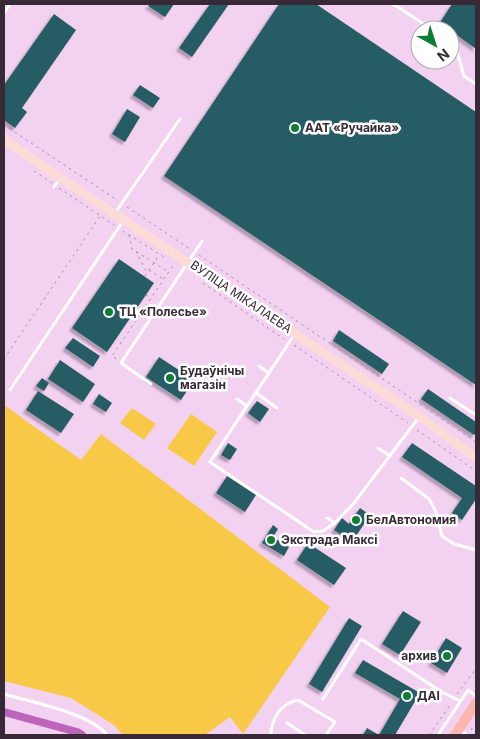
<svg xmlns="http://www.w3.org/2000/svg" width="480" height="739" font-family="Inter,sans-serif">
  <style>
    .green { fill: #f8c847 }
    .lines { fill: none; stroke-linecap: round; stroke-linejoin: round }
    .canal { stroke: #bc65ba; stroke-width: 8 }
    .building { fill: #285c64; filter: url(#shadow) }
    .path { stroke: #a990a8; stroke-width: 1; stroke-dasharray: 2.5 4; stroke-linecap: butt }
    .lane { stroke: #fff; stroke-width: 3 }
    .secondary { stroke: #fddbd7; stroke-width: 9 }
    .primary { stroke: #fbb7af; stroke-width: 10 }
    .poi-dot { fill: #0e7d32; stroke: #fff; stroke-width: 2 }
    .labels { text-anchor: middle; stroke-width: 5; stroke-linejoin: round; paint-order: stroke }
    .poi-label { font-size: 12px; font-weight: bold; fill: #372a36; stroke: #fff; text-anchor: start }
    .street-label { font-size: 12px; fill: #372a36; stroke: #fff }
  </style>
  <defs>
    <filter id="shadow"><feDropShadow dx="-3" dy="3" stdDeviation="1" flood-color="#0004"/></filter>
  </defs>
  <rect width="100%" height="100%" fill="#f3d1f1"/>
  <!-- green -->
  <path class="green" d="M4,405L81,460L101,434L330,607L243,734L230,717L205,735H123L114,725L71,698L4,681Z
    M132,408L156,424L144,440L120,423Z
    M191,414L217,432L194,466L167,448Z"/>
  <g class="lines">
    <!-- canal -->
    <path class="canal" d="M4,712L77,732L82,735"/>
  </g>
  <!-- building -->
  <path class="building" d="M150,4H174L165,17L148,6Z
    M210,4H229L192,57L179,48Z
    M279,4H316L476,112V385L164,176Z
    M452,4H476V49L450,30L439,24Z
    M54,14L76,30L22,108L27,112L15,128L4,120V85Z
    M140,85L160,98L153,108L133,95Z
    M127,109L140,117L125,142L112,134Z
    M119,259L154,283L107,352L72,328Z
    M339,330L389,364L382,374L333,341Z
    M73,338L100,356L93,367L65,348Z
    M159,357L194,380L181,400L146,377Z
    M60,360L95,384L83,402L48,379Z
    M42,378L49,383L44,391L36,386Z
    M428,389L476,422V433L474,435L421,399Z
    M38,391L74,414L61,433L26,410Z
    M99,394L112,403L106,412L93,404Z
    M257,401L269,409L260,422L248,413Z
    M228,443L237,449L230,460L221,455Z
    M412,443L476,486V499L462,520L452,513L462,498L402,457Z
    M227,476L256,495L245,512L216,493Z
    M360,508L370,515L352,542L334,530L342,518L349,524Z
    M273,525L278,529L273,537L289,547L284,556L262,543Z
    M308,543L346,568L334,585L297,560Z
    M403,611L421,622L400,655L382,644Z
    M349,618L362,626L322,692L309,684Z
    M446,638L462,648L447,673L431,663Z
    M363,660L420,693L395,735H379L400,699L355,673Z
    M367,728L379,735H363Z"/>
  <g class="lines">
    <!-- path -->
    <path class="path" d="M4,125L117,200
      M34,171L52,183
      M59,188L114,225
      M127,207L190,249
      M123,231L164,257
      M129,235L132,249L167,271
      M136,251L147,273
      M199,255L476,442
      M149,270L163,279
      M145,276L159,255
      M203,283L284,339
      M146,295L150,297
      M294,345L408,423
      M4,359L100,216
      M116,359L112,356L174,264
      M417,430L476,471
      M457,694L476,669
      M471,730L476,723
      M429,735L451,704"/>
    <!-- lane -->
    <path class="lane" d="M393,4L433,30
      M4,13L10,4
      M450,41L455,44L464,76L476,84
      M54,187L60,178
      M115,213L180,119
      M294,335L210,462L314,532L323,531L335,523L354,503L419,417
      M259,366L269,373
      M151,384L121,363L202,241
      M10,390L123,221
      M256,393L277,408
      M450,398L476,415
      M237,399L247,406
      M378,448L390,456
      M401,478L429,499L436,512L442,536L454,544L476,550
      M327,518L335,523
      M4,694C31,702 90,713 107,735
      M323,699L361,639L440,691L460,701
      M287,723L305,735
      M460,730L467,735
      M271,735C271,719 281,703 298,700L335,722L326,735
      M438,735L468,690L476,696"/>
    <!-- secondary -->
    <path class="secondary" d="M4,139L60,178L419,416L476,458"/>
    <!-- primary -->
    <path class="primary" d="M455,735L476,703"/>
  </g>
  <!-- markers -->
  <g class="poi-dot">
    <circle cx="295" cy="128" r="5"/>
    <circle cx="109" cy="312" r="5"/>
    <circle cx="170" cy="378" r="5"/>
    <circle cx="356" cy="520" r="5"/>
    <circle cx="271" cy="540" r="5"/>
    <circle cx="447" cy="656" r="5"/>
    <circle cx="407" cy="696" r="5"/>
  </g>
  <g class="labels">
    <!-- poi labels -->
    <g class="poi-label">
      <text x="305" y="132">ААТ «Ручайка»</text>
      <text x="119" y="316">ТЦ «Полесье»</text>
      <text x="180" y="375">Будаўнічы<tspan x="180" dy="14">магазін</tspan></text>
      <text x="366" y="524">БелАвтономия</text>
      <text x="281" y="544">Экстрада Максі</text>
      <text x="437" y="660" text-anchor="end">архив</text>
      <text x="417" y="700">ДАІ</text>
    </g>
    <!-- street labels -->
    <g class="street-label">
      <text transform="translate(241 297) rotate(34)" y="4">ВУЛІЦА МІКАЛАЕВА</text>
    </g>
  </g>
  <!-- border -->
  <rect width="480" height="739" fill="none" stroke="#372a36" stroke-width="10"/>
  <!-- north arrow -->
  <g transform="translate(435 45) rotate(141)"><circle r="24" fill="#ffffff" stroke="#afaaaf"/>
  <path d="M0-4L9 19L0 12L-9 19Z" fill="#0e7d32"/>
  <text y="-8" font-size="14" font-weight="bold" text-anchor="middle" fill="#372a36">N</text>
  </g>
</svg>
